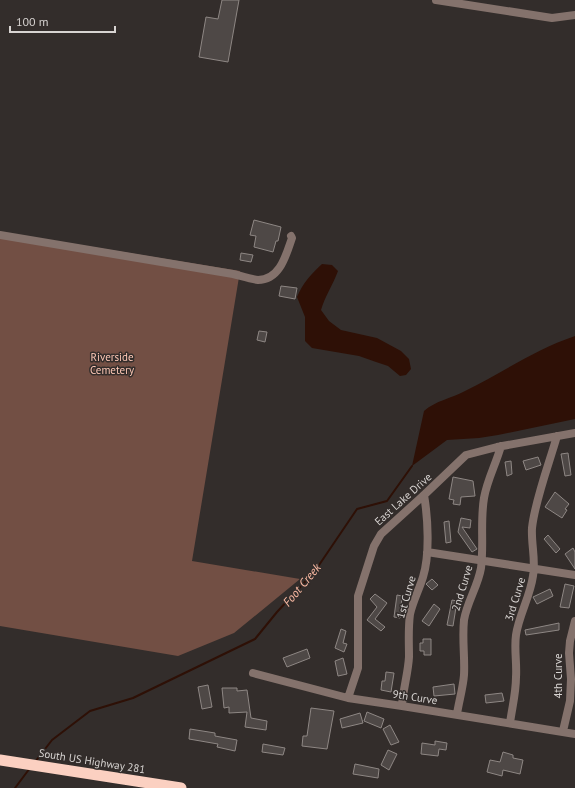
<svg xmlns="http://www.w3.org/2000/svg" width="575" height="788" font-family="'PT Sans',sans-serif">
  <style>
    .green { fill: #724f44 }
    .water { fill: #2e1006 }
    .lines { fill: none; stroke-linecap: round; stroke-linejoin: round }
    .stream { stroke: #2e1006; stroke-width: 2 }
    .building { fill: #4e4846; stroke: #8e8784 }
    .minor { stroke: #84726c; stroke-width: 8 }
    .highway { stroke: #fbd0c1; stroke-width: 11 }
    .labels { text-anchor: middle; stroke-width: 3; stroke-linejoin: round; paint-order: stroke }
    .park-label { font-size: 11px; fill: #fec8b6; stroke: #332d2b }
    .street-label { font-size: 11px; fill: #d8d4d2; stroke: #332d2b }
    .water-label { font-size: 12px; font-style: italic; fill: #fdbba4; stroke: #332d2b }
  </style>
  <rect width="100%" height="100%" fill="#332d2b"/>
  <!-- green -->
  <path class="green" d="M0,232L240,271L192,561L300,579L234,633L178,656L0,626Z"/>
  <!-- water -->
  <path class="water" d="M322,264L332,265L338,271C333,285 325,296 321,310L329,321L341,330L377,338L401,351L409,359L411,369L406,375L400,376L388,366L376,362L359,356L312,348L305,341V317L297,297C303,283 311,274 322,264Z
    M575,336V419L498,435L479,438L447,440L412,466L424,411C435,401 452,398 465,391C502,373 536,349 575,336Z"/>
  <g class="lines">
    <!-- stream -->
    <path class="stream" d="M35,762L52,740L90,711L133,698L255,639L277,612L315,571L357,509L387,501L412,466
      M15,788L30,768"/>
  </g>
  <!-- building -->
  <path class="building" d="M222,0H239L228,62L199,57L206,17L218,19Z
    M254,220L281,227L278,241H276L273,252L254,247L256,236L250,235Z
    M241,253L253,255L251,262L240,260Z
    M281,286L297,288L295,299L279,296Z
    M259,331L267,332L265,342L257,340Z
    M568,453L571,475L565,476L561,454Z
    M538,457L541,465L526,470L523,461Z
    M511,461L512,474L507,476L505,462Z
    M453,477L473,481L475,496L461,497L460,505L453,504L454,500L449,499Z
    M555,492L569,504L565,509L567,510L562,518L545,507Z
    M461,518L471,520L470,528L462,527L477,549L472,552L458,532Z
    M449,521L451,542L446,543L444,522Z
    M548,535L560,549L556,553L544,539Z
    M573,548L575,552V569L565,554Z
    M432,579L438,585L432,590L426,584Z
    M565,584L574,586L569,608L560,607Z
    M550,589L553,596L537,604L533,597Z
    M375,594L387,603L375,619L385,627L381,631L367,620L377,607L370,599Z
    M397,595L402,596L400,618L394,617Z
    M452,600L457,601L453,626L447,625Z
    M434,604L440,609L429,626L422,621Z
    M559,623V630L526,635L525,630Z
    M341,629L346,631L343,643L347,644L344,652L335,648Z
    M423,639H431V655H424V651H420V643H423Z
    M307,649L310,658L287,667L283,658Z
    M343,658L347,674L338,676L335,661Z
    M386,672L394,673L391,692L381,690L382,681H385Z
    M454,684L455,694L434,696L433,687Z
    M208,685L212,707L202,709L198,687Z
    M222,688H237V691L247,690L251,718L267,721L266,730L245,727L247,712L229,713V707L224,708Z
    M502,693L504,701L486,703L485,695Z
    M311,708L334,711L327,749L302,746L303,736H307Z
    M367,712L384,719L381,728L364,721Z
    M360,713L363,723L342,728L340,719Z
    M390,725L399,742L391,745L383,729Z
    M190,729L215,733V736L237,740L235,751L217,747L218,744L189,739Z
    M435,741L447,743L446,750L439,749L438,756L421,754L422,743L435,745Z
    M263,744L285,748L283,755L262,752Z
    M388,750L397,754L389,770L381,765Z
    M503,752L513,755V758L523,760L520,774L503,770L502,776L487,772L490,760L500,762Z
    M355,764L379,769L378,778L353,774Z"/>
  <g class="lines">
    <!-- minor -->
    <path class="minor" d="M436,0L552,18L575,15
      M0,235L233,274C241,276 250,279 258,280C280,280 286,255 292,238L291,236
      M427,552L575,575
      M253,673L348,698L402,706L575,734
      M348,698L358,668V596L374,546L381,534L424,495L466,455L497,447L575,433
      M402,706C403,689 408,674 409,657C409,643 408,629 410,614C413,601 419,590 423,577C430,555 428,518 424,495
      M457,714C459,701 463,688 464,675C465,657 462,639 464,620C467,602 478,586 481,568C484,545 480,522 484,498C487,480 496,464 501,446
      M510,723C512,708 516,693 516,677C517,663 514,649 516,635C519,615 530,597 533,576C536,560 531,544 532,528C535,500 549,464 557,436
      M563,731L570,701L571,679L569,653L570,641L575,621"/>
    <!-- highway -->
    <path class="highway" d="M0,760L181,788"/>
  </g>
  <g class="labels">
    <!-- park labels -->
    <g class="park-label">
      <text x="112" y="361">Riverside<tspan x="112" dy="13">Cemetery</tspan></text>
    </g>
    <!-- street labels -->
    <g class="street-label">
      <text transform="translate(403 499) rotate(-42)" y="4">East Lake Drive</text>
      <text transform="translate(462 588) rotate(-73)" y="4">2nd Curve</text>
      <text transform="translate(406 597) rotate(-74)" y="4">1st Curve</text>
      <text transform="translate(515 599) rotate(-73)" y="4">3rd Curve</text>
      <text transform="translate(558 676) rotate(-90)" y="4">4th Curve</text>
      <text transform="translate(415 697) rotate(9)" y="4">9th Curve</text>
      <text transform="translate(92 761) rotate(9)" y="4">South US Highway 281</text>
    </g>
    <!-- water labels -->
    <g class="water-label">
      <text transform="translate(302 585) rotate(-50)" y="4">Foot Creek</text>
    </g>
  </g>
  <!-- scale -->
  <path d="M10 26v6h105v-6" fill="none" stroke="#d8d4d2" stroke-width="2"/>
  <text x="16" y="26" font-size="12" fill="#d8d4d2" stroke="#332d2b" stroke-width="3" paint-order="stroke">100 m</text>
</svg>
